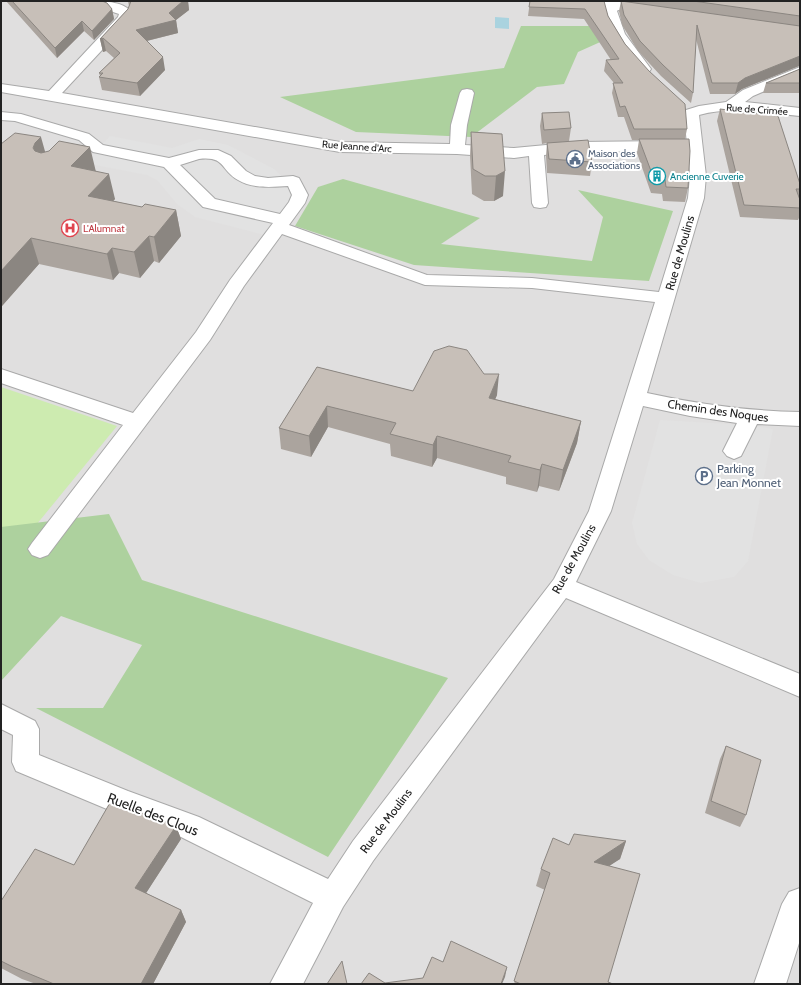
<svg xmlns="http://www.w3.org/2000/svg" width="801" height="985" font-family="Cabin,sans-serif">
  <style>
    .residential { fill: #e0dfdf }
    .grass { fill: #cdebb0 }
    .forest { fill: #add19e }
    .parking { fill: #e2e2e2 }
    .water { fill: #aad3df }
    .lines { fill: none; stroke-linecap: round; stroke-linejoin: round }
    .minor-casing { stroke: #a9a9a9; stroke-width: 2 }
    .minor { fill: #fff; fill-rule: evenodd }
    .wall { fill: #aba49e }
    .shaded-wall { fill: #8b8681 }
    .building { fill: #c7bfb8; stroke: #8b8681 }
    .labels { text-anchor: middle; stroke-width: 4; stroke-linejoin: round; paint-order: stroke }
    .far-street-label { font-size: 10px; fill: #222; stroke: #fff }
    .far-service-label { font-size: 10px; fill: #4e5e75; stroke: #fff; text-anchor: start }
    .far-culture-label { font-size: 10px; fill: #0d838f; stroke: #fff; text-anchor: start }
    .far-health-label { font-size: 10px; fill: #be3a42; stroke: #fff; text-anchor: start }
    .street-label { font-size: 12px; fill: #222; stroke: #fff }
    .service-label { font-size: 12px; fill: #4e5e75; stroke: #fff; text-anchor: start }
    .near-street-label { font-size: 14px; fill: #222; stroke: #fff }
  </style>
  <rect width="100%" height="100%" fill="#f2efe9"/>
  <!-- residential -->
  <path class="residential" d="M1,1H800V984H1Z"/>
  <!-- grass -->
  <path class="grass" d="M1,387L117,426L1,568Z"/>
  <!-- forest -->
  <path class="forest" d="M521,26H599L607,39L578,52L564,84L537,87L471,137L356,132L280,97L504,68Z
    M343,179L480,218L441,244L592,261L603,217L578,190L673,211L649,281L414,265L295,226L318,187Z
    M109,514L142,580L448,678L328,857L36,708H103L142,645L61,616L1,681V527Z"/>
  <!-- parking -->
  <path class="parking" d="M110,136L172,148L199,139L228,145L274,169L297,191L269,236L195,217L177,204L157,180L147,175L85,163Z
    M660,420L747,425L773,429L748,561L734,577L701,583L673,575L649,560L637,544L632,523Z"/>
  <!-- water -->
  <path class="water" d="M495,17L509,18V29L495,28Z"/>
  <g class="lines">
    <!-- minor casing -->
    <g class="minor-casing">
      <path id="minor" d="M94,1C105,1 125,2 132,13L129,21L62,93L340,142L450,144L451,125L460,93L462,90L467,89L472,90L474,93L467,125L465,145L514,148L578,142L668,141L673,143L676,146L673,149L668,151L578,152L544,155L548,203L546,207L540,208L534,207L532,203L529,156L514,158L457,154L340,152L1,92V84L49,91L118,17L119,14L95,6L93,3Z
        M580,1H625L624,3L655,8L656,11L655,14L650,15L618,10L617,11L625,34L651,69L649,72L644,73L639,72C624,54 608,35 604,11L606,8L582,4Z
        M800,67V76L753,96L745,102L800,108V116C767,113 732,106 699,115L706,176L704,198L647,393C697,404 748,411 800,412V426L757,424L741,456L734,459L727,456L723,451L737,423L690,416L643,406L611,511L576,582L800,674V697L566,598L373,861L343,907L303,984H270L313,903L181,837L114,812L16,771L12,762L13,735L1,729V704L35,721L39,729V755L128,791L199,817L328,879L353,841L554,579L589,511L655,302L532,288L425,285L282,234L244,286L210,340L48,555L40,558L32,555L28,549L32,543L123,425L1,383V369L133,413L196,332L230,280L273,223L203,207L164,167L93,152L79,140L15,121L1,120V112L21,114L89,134L103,145L169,158L199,150H218L231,156L246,171L255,176L268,178L293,176L299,178L308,195L305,203L289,225L427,275L532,278L659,292L688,198L690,176L684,113L686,110L699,106L726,102L743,90ZM199,159C226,156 220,170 238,180C253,189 272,187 288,186L292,195L289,202L280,214L215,199L180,165Z
        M800,888V940L786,984H754L782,904L789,892Z"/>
    </g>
    <!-- minor -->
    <use href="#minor" class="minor"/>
  </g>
  <!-- wall -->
  <path class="wall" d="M6,1H102L112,9L114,19L94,40L84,31L57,58Z
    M128,1H188L189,10L176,20L178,33L147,41L165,70L140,96L102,90L99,77L100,76L99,73L114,58L106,51L103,52L100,39L128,9L129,6Z
    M530,1L604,3L608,16L625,44L687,129L685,139L688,188L685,202L663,201L662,194L651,193L637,153L639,140H632L624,117H618L612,93L614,83L604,71L606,60H611L584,19L528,16Z
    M621,1L626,2V1H800V66H799L742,89L735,94H710L696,39L693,93L691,103L661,76L638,51L622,25L619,11Z
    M800,69V93H763L766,83Z
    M720,109L800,184V193L799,196L800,200V216L798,220L740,217L717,121Z
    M542,113L571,128L569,141L592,162L590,176L547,173L546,156L547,143L542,144L540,126Z
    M471,132L502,134L503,196L494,201H484L472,194L470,156Z
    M1,144L45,152L96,171L115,199L113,201L142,207L176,210L181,236L159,263L154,261L140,278L119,273L113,280L39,264L2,306H1Z
    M317,367L413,391L497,395L495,399L581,421L577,443L559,491L539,486L537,492L506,484V477L437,458L432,467L391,456L390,444L328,427L311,457L281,449L279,428Z
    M726,746L746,815L740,827L705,813L720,759Z
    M176,826L181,839L146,893L181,910L186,922L153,984H36L22,979L1,968V901L74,865Z
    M626,841L620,859L608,866V982L613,984H514L545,890L536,886L541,869L569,845Z"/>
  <!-- shaded-wall -->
  <path class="shaded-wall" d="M183,1H188L189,10L176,20L178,33L138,43L136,30L169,13Z
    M112,9L114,19L94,40L92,31Z
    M82,21L84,31L57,58L55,48Z
    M103,38L106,51L103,52L100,39Z
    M800,56L799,66L742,89L735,94L738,83L745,78Z
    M163,57L165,70L140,96L137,83Z
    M41,137L48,162L42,168L33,148L35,143Z
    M90,147L96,172L71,166Z
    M505,171L503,196L494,201L496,176Z
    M109,174L115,199L94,222L88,196Z
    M176,210L181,236L159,263L154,237Z
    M149,236L154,261L140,278L134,252Z
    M31,238L39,264L2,306L1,303V271Z
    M112,248L119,273L113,280L107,254Z
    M499,374L497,395L487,419L489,398Z
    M327,406L328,427L311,457L309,436Z
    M581,421L577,443L559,491L563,470Z
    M437,436V458L432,467L433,445Z
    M542,464L539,486L537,492L540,470Z
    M176,826L181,839L141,901L135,888Z
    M626,841L620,859L588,880L594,862Z
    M181,910L186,922L153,984H141Z
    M507,967L505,977L502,984H501Z"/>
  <!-- building -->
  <path class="building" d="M12,1H102L107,3L112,9L92,31L82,21L55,48Z
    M131,1H183L169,13L176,20L136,30L163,57L137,83L99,77L103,73H99L120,53L103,38L100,39L128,9Z
    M530,1H604L608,16L625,44L649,71L685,104L687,129H634L625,106L620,107L613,83H623L606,60L619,59L585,9L529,7Z
    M621,1L800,26V56L745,78L738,83H712L697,25L693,93L663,65L640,41L624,15Z
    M693,1H800V16Z
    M800,69V83H766Z
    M720,109L778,116L800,184V189H796L800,200V208L744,205Z
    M569,112L571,128L544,130L542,113Z
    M471,132L502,134L505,171L496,176H485L473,169Z
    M15,133L41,137L35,143L33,148L35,151L41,153L49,151L59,141L90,147L71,166L109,174L88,196L142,207L145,204L176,210L154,237L149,236L134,252L112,248L107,254L31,238L1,271V144Z
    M639,139H689L690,151L688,188L666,187L665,180L654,179Z
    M588,140L592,162L549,159L547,143Z
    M449,346L467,350L484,374H499L489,398L581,421L563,470L542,464L540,470L508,462L511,456L437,436L433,445L390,434L396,423L327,406L309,436L279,428L317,367L413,391L434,351Z
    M726,746L761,760L746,815L711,801Z
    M111,801L176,826L135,888L181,910L141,984H54L13,967L1,961V901L35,849L74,865Z
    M574,834L626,841L594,862L640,874L608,982L613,984H521L514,981L550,873L541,869L553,838L569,845Z
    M451,941L507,967L501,984H361L369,973L385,983L423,978L432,957L443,962Z
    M342,961L347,984H327Z"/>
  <!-- icons -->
  <defs>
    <g id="civic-ring" transform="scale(0.9)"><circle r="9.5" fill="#fff" stroke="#5c6f8a" stroke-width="1.5"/><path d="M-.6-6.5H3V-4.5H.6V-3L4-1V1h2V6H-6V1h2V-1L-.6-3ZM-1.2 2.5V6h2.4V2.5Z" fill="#5c6f8a"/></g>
    <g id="building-ring" transform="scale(0.9)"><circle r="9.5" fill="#fff" stroke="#0f9aa8" stroke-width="1.5"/><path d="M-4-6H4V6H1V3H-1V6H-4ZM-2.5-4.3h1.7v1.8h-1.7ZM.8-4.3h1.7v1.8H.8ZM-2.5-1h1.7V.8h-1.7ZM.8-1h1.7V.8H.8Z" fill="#0f9aa8"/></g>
    <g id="hospital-ring" transform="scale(0.9)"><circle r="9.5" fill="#fff" stroke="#e0444e" stroke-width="1.5"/><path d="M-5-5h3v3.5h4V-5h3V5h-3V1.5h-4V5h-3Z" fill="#e0444e"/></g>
    <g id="parking-ring" transform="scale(0.9)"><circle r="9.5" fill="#fff" stroke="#5c6f8a" stroke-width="1.5"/><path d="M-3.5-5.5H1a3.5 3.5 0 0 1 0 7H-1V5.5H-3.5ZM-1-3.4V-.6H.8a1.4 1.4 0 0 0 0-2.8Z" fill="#5c6f8a"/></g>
  </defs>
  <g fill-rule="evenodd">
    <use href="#civic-ring" x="575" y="159"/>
    <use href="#building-ring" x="657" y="176"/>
    <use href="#hospital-ring" x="70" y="228"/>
    <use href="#parking-ring" x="704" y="476"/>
  </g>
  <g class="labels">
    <!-- far-street labels -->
    <g class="far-street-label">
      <text transform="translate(757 109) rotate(4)" y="4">Rue de Crimée</text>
      <text transform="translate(357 146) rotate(4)" y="4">Rue Jeanne d'Arc</text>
    </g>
    <!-- far-service labels -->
    <g class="far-service-label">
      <text x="588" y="157">Maison des<tspan x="588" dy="12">Associations</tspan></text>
    </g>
    <!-- far-culture labels -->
    <g class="far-culture-label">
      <text x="670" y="180">Ancienne Cuverie</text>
    </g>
    <!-- far-health labels -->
    <g class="far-health-label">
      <text x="83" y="232">L'Alumnat</text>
    </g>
    <!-- street labels -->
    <g class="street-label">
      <text transform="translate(680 253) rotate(-74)" y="4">Rue de Moulins</text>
      <text transform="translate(718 411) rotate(8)" y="4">Chemin des Noques</text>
      <text transform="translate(574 559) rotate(-61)" y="4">Rue de Moulins</text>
      <text transform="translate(386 821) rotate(-53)" y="4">Rue de Moulins</text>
    </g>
    <!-- service labels -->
    <g class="service-label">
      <text x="717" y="473">Parking<tspan x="717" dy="14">Jean Monnet</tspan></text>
    </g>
    <!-- near-street labels -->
    <g class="near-street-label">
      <text transform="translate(153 814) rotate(21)" y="5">Ruelle des Clous</text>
    </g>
  </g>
  <!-- border -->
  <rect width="801" height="985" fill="none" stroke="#222222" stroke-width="4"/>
</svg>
